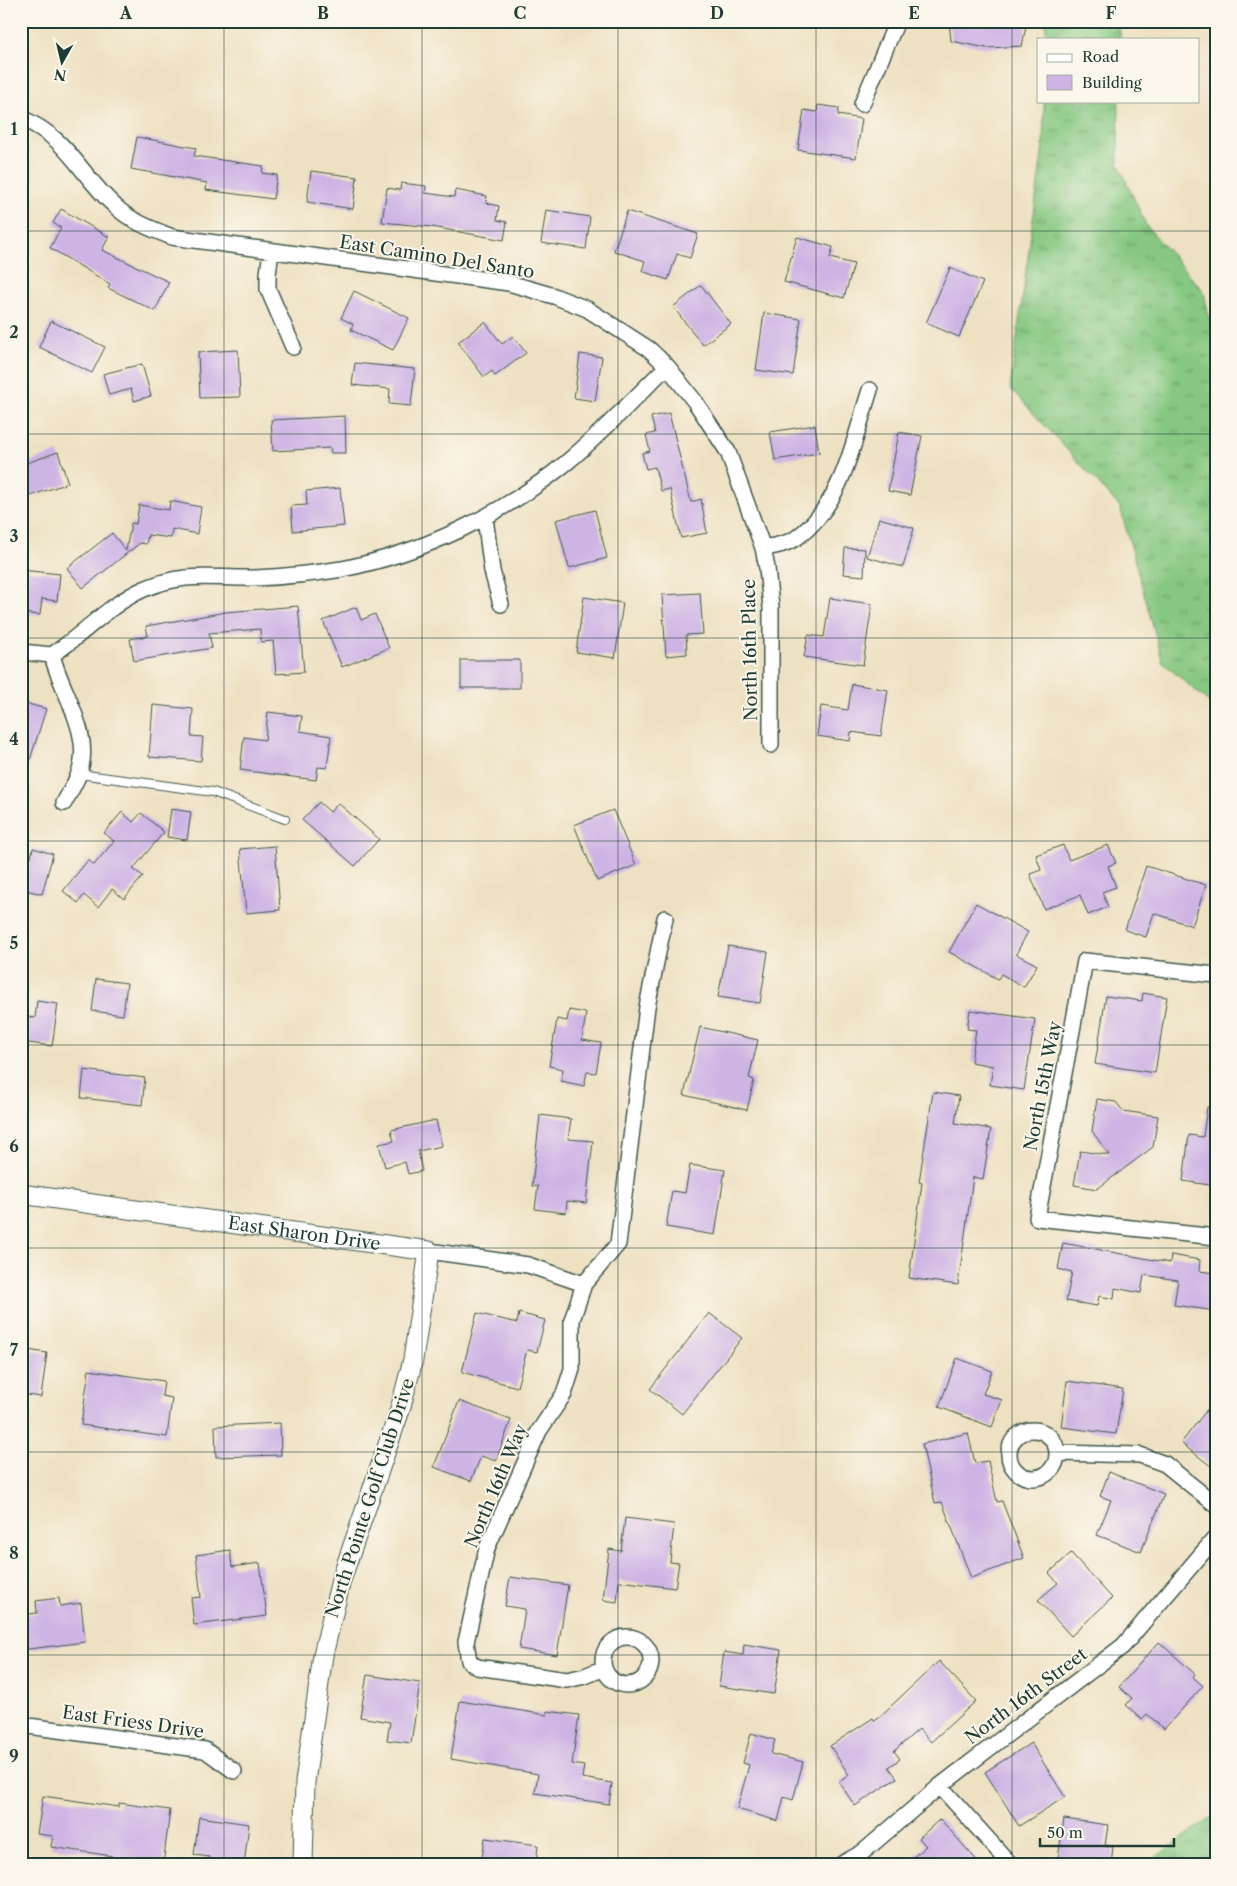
<svg xmlns="http://www.w3.org/2000/svg" width="1237" height="1886" font-family="'Libre Caslon Text',serif">
  <style>
    .grass { fill: url(#grass-tufts); stroke: #52825a }
    .building { fill: #ceb4e4 }
    .lines { fill: none; stroke-linecap: round; stroke-linejoin: round }
    .service-casing { stroke: #3e5649; stroke-width: 10 }
    .minor-casing { stroke: #3e5649; stroke-width: 18 }
    .tertiary-casing { stroke: #3e5649; stroke-width: 21 }
    .service { stroke: #fff; stroke-width: 8 }
    .minor { stroke: #fff; stroke-width: 15 }
    .tertiary { stroke: #fff; stroke-width: 19 }
    .grid { fill: none; stroke: #1f3d34; stroke-width: 1; stroke-opacity: 0.55 }
    .labels { text-anchor: middle; stroke-width: 4; stroke-linejoin: round; paint-order: stroke }
    .street-label { font-size: 18px; fill: #1f3d34; stroke: #fbf7ec }
    .neatline { fill: none; stroke: #1f3d34; stroke-width: 2 }
    .grid-label { font-size: 16px; text-anchor: middle; font-weight: bold; fill: #1f3d34 }
  </style>
  <defs>
    <pattern id="grass-tufts" width="24" height="20" patternUnits="userSpaceOnUse" patternTransform="scale(1.25)"><rect width="24" height="20" fill="#86c881"/><path d="M3 7l-1-3M5 7V3M7 7l1-3M15 17l-1-3M17 17v-4M19 17l1-3" fill="none" stroke="#6da46a"/></pattern>
  </defs>
  <rect width="100%" height="100%" fill="#fbf7ec"/>
  <filter id="ink" filterUnits="userSpaceOnUse"><feTurbulence type="fractalNoise" baseFrequency=".02" numOctaves="2"/><feDisplacementMap in="SourceGraphic" scale="10" xChannelSelector="R" yChannelSelector="G"/><feConvolveMatrix kernelMatrix="1 2 1 2 8 2 1 2 1" color-interpolation-filters="sRGB"/></filter>
  <filter id="wash" filterUnits="userSpaceOnUse"><feTurbulence type="fractalNoise" baseFrequency=".0096" numOctaves="4" result="noise"/><feDisplacementMap in="SourceGraphic" scale="20" xChannelSelector="R" yChannelSelector="G"/><feGaussianBlur stdDeviation="1.12" result="paint"/><feColorMatrix in="noise" values="0 0 0 0 0 0 0 0 0 0 0 0 0 0 0 0 0 1.4 0 .05"/><feComposite in="paint" operator="in"/></filter>
  <g filter="url(#wash)">
    <rect width="100%" height="100%" fill="#eee1c2"/>
    <!-- grass -->
    <path class="grass" d="M1046,21H1120V39H1046Z
      M1044,101H1119L1118,163L1146,225L1204,292L1216,353V708L1163,663L1120,507L1010,388L1043,146Z
      M1216,1814V1865H1145Z"/>
    <g id="blocks">
      <!-- building -->
      <path class="building" d="M949,21H1027L1022,46L987,48L951,41Z
        M818,105L839,108L838,115L862,119L856,158L798,150L804,110L817,112Z
        M137,137L196,148L194,156L263,166L262,173L277,175L273,199L206,190L207,183L131,169Z
        M311,171L357,177L353,209L307,202Z
        M401,183L426,186L425,193L454,197L455,190L487,196L486,203L499,206L497,220L507,222L504,240L432,227L382,222L387,188L400,190Z
        M61,209L109,237L102,250L169,282L155,311L108,288L110,284L50,248L61,228L53,223Z
        M546,210L590,217L586,249L541,243Z
        M627,211L698,234L690,258L677,254L668,280L642,271L645,261L614,251Z
        M797,237L833,247L830,258L854,264L844,298L784,282Z
        M950,268L983,282L959,337L926,323Z
        M701,285L731,324L703,345L673,307Z
        M354,291L409,318L393,350L351,330L353,324L341,318Z
        M764,313L801,319L793,375L756,370Z
        M51,321L105,347L92,373L39,347Z
        M485,322L502,344L513,336L526,353L495,376L492,371L484,377L458,342Z
        M238,350L240,397L200,398L198,352Z
        M580,354L602,357L595,401L574,398Z
        M355,363L415,369L411,406L389,404L390,389L352,385Z
        M142,364L151,396L134,401L131,389L109,395L103,374Z
        M669,413L691,502L701,499L707,533L681,538L670,489L661,491L655,467L646,469L642,453L650,451L646,435L655,433L651,417Z
        M345,416L346,453H331L330,448L273,451L271,420Z
        M815,425L819,453L775,460L770,432Z
        M899,432L922,436L910,495L888,491Z
        M58,452L68,483L21,499V465Z
        M340,488L344,526L293,531L291,506L307,505L306,491Z
        M170,501L201,507L197,534L172,529L171,538L148,535L146,544L140,543L83,588L67,568L112,533L126,551L131,523L136,524L139,505L169,510Z
        M595,510L607,558L569,568L556,520Z
        M879,518L914,528L903,567L867,557Z
        M845,548L865,549L864,576L843,574Z
        M21,570L60,574L57,601L42,599L40,615L21,613Z
        M700,593L703,634L686,635L687,654L666,656L662,595Z
        M584,597L623,603L615,658L576,652Z
        M830,598L872,604L863,665L804,657L808,635L824,637Z
        M298,606L304,672L276,674L273,641L261,642L260,629L209,633L212,648L134,661L130,639L148,636L146,626L226,612Z
        M356,607L361,620L375,614L389,648L342,667L323,621Z
        M461,660H520V688H461Z
        M852,684L888,690L881,736L851,732L850,741L817,736L821,706L848,710Z
        M21,702L46,709L24,779H21Z
        M153,705L193,709L191,736L203,737L201,761L149,757Z
        M268,712L302,716L300,731L331,736L327,768L318,767L316,780L240,770L244,737L265,740Z
        M319,802L330,812L338,803L379,839L355,866L302,820Z
        M171,809L191,812L187,840L167,837Z
        M613,810L636,865L597,881L574,825Z
        M122,812L133,822L141,813L164,832L133,869L143,876L124,899L112,889L98,907L84,895L78,903L63,891L88,860L94,865L114,841L104,833Z
        M1063,845L1069,860L1108,845L1116,863L1108,866L1116,887L1102,892L1108,907L1088,915L1080,895L1044,909L1030,874L1041,870L1036,855Z
        M275,846L280,910L246,913L240,849Z
        M33,848L53,854L42,894L21,889V854L31,857Z
        M1146,866L1206,885L1192,926L1154,913L1146,937L1125,930Z
        M976,903L1028,932L1016,954L1037,965L1024,987L1001,974L998,979L949,952Z
        M728,946L768,952L760,1003L718,997Z
        M96,979L127,983L123,1015L92,1011Z
        M1143,993L1167,997L1155,1073L1095,1064L1106,996L1142,1001Z
        M37,1001L58,1004L52,1046L21,1042V1016L35,1018Z
        M569,1010L586,1013L582,1040L601,1043L596,1073L587,1072L584,1086L561,1081L563,1069L549,1066L557,1019L567,1021Z
        M970,1010L1035,1019L1024,1090L990,1085L993,1066L971,1062L976,1030L967,1029Z
        M700,1027L758,1040L749,1078L754,1080L747,1110L684,1095Z
        M84,1070L145,1078L142,1105L81,1098Z
        M933,1092L959,1096L955,1123L991,1129L983,1179L973,1177L958,1285L909,1278L922,1183L919,1182Z
        M1097,1099L1116,1102L1123,1111L1158,1116L1153,1147L1097,1189L1074,1185L1080,1151L1109,1155L1092,1131Z
        M1207,1107L1216,1108V1186L1183,1181L1189,1135L1203,1137Z
        M540,1115L571,1119L568,1139L593,1141L586,1203L567,1201L566,1213L535,1209L538,1186H532Z
        M436,1120L442,1146L418,1151L422,1171L408,1174L405,1162L385,1167L379,1144L394,1141L391,1130Z
        M690,1165L725,1170L715,1235L666,1227L672,1191L685,1193Z
        M1063,1243L1170,1263L1171,1255L1200,1260L1199,1271L1216,1273V1311L1174,1305L1178,1280L1144,1275L1141,1293L1115,1288L1114,1299L1099,1296L1097,1306L1066,1301L1072,1272L1058,1269Z
        M477,1313L517,1323L519,1313L545,1320L537,1352L527,1350L517,1387L462,1372Z
        M709,1313L742,1338L682,1414L650,1389Z
        M21,1349L47,1353L41,1397L21,1394Z
        M957,1358L992,1371L983,1394L1002,1400L992,1427L939,1407Z
        M89,1370L164,1381L162,1396L172,1398L167,1437L81,1425Z
        M1067,1381L1123,1389L1116,1434L1061,1427Z
        M1216,1398V1470L1181,1443Z
        M459,1401L511,1420L496,1461L481,1456L471,1481L434,1467Z
        M280,1423L281,1455L216,1457L215,1426Z
        M968,1433L975,1463L988,1461L997,1502L1002,1501L1024,1558L971,1578L942,1502L935,1503L922,1444Z
        M1109,1472L1164,1494L1141,1552L1097,1535L1111,1500L1100,1496Z
        M625,1518L674,1524L670,1562L679,1563L675,1588L619,1581L617,1602L603,1600L609,1549L621,1551Z
        M230,1550L232,1567L260,1563L267,1616L194,1625L191,1598L201,1597L196,1555Z
        M1071,1553L1112,1598L1071,1636L1038,1600L1058,1583L1049,1573Z
        M510,1577L568,1585L557,1655L519,1649L525,1609L505,1606Z
        M59,1598L60,1606L81,1603L85,1642L21,1650V1615L37,1613L36,1601Z
        M1159,1642L1195,1674L1193,1677L1203,1686L1164,1729L1147,1714L1142,1719L1126,1705L1132,1698L1119,1687Z
        M744,1644L781,1650L774,1694L719,1686L724,1652L743,1655Z
        M939,1661L976,1701L931,1742L919,1729L894,1751L900,1759L889,1767L897,1778L855,1806L839,1782L849,1775L830,1746L873,1718L875,1721Z
        M367,1675L420,1683L411,1743L387,1740L390,1722L360,1717Z
        M460,1701L547,1715V1711L579,1715L572,1764L584,1766L582,1778L612,1783L609,1804L535,1793L538,1774L451,1759Z
        M751,1733L775,1740L771,1754L803,1762L793,1800L784,1797L778,1821L737,1809L749,1765L743,1763Z
        M1031,1743L1065,1797L1019,1826L985,1772Z
        M43,1796L119,1807V1803L170,1810L163,1865L112,1859V1856L51,1847L53,1836L37,1834Z
        M199,1817L249,1824L244,1865H208L209,1857L194,1855Z
        M940,1819L981,1865H904L926,1846L919,1838Z
        M1064,1819L1108,1825L1105,1846L1113,1847L1111,1865H1057Z
        M485,1838L538,1845L536,1865H481Z"/>
    </g>
  </g>
  <g filter="url(#ink)">
    <use href="#blocks" fill-opacity="0" stroke="#3e5649" stroke-width="1"/>
    <g class="lines">
      <!-- service casing -->
      <g class="service-casing">
        <path id="service" d="M79,774L213,792L285,819"/>
      </g>
      <!-- minor casing -->
      <g class="minor-casing">
        <path id="minor" d="M862,104L897,21
          M21,118C70,139 79,174 115,206C130,221 152,229 172,237L509,283L554,296L587,309L649,349L667,366L696,403L728,452L763,548L767,568L771,607V745
          M271,251L268,274V289L293,347
          M485,518L492,571L501,604
          M763,548C775,546 789,544 799,536C843,503 854,439 870,390
          M21,652L52,655
          M52,655C84,634 108,605 144,589C186,571 213,579 255,578C280,577 318,573 342,569C423,553 502,515 566,463C602,433 634,399 667,366
          M52,655C61,692 95,736 78,776C74,785 69,794 64,803
          M1216,975L1085,961L1037,1218L1216,1237
          M429,1251L528,1265L584,1284
          M1009 1454a24 24 0 1 1 48 0a24 24 0 1 1-48 0Z
          M1057,1453L1140,1455L1165,1464L1216,1505
          M603 1661a24 24 0 1 1 48 0a24 24 0 1 1-48 0Z
          M604,1668L585,1676L567,1680L477,1667L469,1661L466,1642L487,1548L539,1431L564,1394L572,1369V1320L584,1284L618,1244L647,1007L665,918
          M21,1725L205,1750L234,1771
          M940,1786L1011,1865
          M840,1865L863,1852L940,1786L1123,1646L1216,1537"/>
      </g>
      <!-- tertiary casing -->
      <g class="tertiary-casing">
        <g id="tertiary">
          <path id="s1" d="M21,1194L429,1251L413,1360L400,1410L341,1580L323,1655L305,1782L303,1865"/>
        </g>
      </g>
      <!-- service -->
      <use href="#service" class="service"/>
      <!-- minor -->
      <use href="#minor" class="minor"/>
      <!-- tertiary -->
      <use href="#tertiary" class="tertiary"/>
    </g>
  </g>
  <!-- grid -->
  <path class="grid" d="M224,21V1865M422,21V1865M618,21V1865M816,21V1865M1012,21V1865M21,231H1216M21,434H1216M21,638H1216M21,841H1216M21,1045H1216M21,1248H1216M21,1452H1216M21,1655H1216"/>
  <g class="labels">
    <!-- street labels -->
    <g class="street-label">
      <text transform="translate(437 257) rotate(9)" y="6">East Camino Del Santo</text>
      <text transform="translate(750 650) rotate(-91)" y="6">North 16th Place</text>
      <text transform="translate(1043 1086) rotate(-79)" y="6">North 15th Way</text>
      <text dy="6" stroke="none"><textPath href="#s1" startOffset="286">East Sharon Drive</textPath></text>
      <text transform="translate(496 1486) rotate(-67)" y="6">North 16th Way</text>
      <text transform="translate(370 1498) rotate(-72)" y="6">North Pointe Golf Club Drive</text>
      <text transform="translate(1026 1696) rotate(-37)" y="6">North 16th Street</text>
      <text transform="translate(133 1722) rotate(8)" y="6">East Friess Drive</text>
    </g>
  </g>
  <!-- margin -->
  <rect width="1237" height="1886" fill="none" stroke="#fbf7ec" stroke-width="55"/>
  <!-- legend -->
  <rect x="1037" y="38" width="162" height="65" fill="#fbf7ec" stroke="#a3ada2"/>
  <rect x="1047" y="54" width="25" height="8" fill="#ffffff" stroke="#a3ada2"/>
  <text x="1082" y="62" font-size="15" fill="#1f3d34">Road</text>
  <rect x="1047" y="75" width="25" height="15" fill="#ceb4e4" stroke="#a3ada2"/>
  <text x="1082" y="88" font-size="15" fill="#1f3d34">Building</text>
  <!-- north arrow -->
  <g transform="translate(62 62) rotate(188)" stroke="#fbf7ec" stroke-width="4" paint-order="stroke">
  <path d="M0-4L9 19L0 12L-9 19Z" fill="#1f3d34"/>
  <text y="-8" font-size="14" font-weight="bold" text-anchor="middle" fill="#1f3d34">N</text>
  </g>
  <!-- scale -->
  <path d="M1040 1838v8h134v-8" fill="none" stroke="#1f3d34" stroke-width="2.5"/>
  <text x="1047" y="1838" font-size="15" fill="#1f3d34" stroke="#fbf7ec" stroke-width="4" paint-order="stroke">50 m</text>
  <rect x="28" y="28" width="1182" height="1830" class="neatline"/>
  <g class="grid-label">
    <text x="126" y="19">A</text>
    <text x="323" y="19">B</text>
    <text x="520" y="19">C</text>
    <text x="717" y="19">D</text>
    <text x="914" y="19">E</text>
    <text x="1111" y="19">F</text>
    <text x="14" y="135">1</text>
    <text x="14" y="338">2</text>
    <text x="14" y="542">3</text>
    <text x="14" y="745">4</text>
    <text x="14" y="949">5</text>
    <text x="14" y="1152">6</text>
    <text x="14" y="1356">7</text>
    <text x="14" y="1559">8</text>
    <text x="14" y="1762">9</text>
  </g>
</svg>
